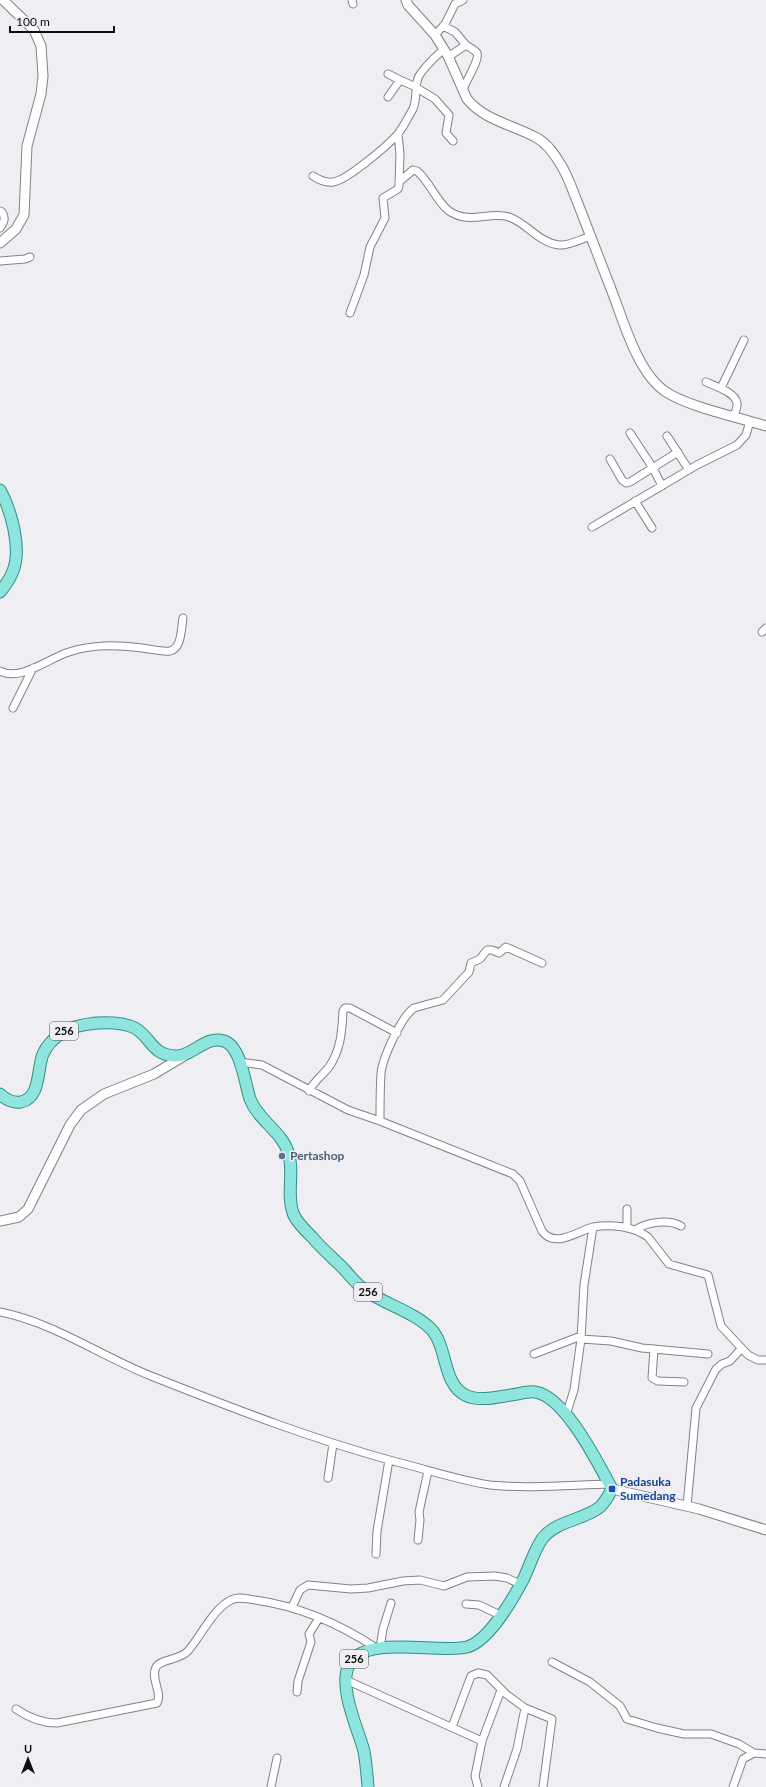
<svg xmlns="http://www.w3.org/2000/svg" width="766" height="1787" font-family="Lato,sans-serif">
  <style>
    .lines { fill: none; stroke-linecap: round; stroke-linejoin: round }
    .street-casing { stroke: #828287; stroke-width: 9 }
    .secondary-casing { stroke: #828287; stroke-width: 11 }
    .primary-casing { stroke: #308f87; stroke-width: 13 }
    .street { stroke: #fff; stroke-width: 7 }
    .secondary { stroke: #fff; stroke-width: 9 }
    .primary { stroke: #8ee5dd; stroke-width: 11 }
    .service-dot { fill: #5c6f8a; stroke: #eeeef3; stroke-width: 1.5 }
    .transit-dot { fill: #1a4fb4; stroke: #eeeef3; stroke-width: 1.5 }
    .labels { text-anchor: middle; stroke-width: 3; stroke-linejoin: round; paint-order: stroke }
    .shield { fill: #eeeef3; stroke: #515154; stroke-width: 1 }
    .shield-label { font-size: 11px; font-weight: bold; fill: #0e0e10 }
    .service-label { font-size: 12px; font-weight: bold; fill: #4e5e75; stroke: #eeeef3; text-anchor: start }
    .transit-label { font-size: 12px; font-weight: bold; fill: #164399; stroke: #eeeef3; text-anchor: start }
  </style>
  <rect width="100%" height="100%" fill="#eeeef3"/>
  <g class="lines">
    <!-- street casing -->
    <g class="street-casing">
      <path id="street" d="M352,0L353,4
        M443,26L455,32L466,45L448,57
        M435,35L445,24L455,4L463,0
        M388,74L400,80L416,87
        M417,88L435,99L449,115L446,133L453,141
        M463,90C465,82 480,60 477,53C475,50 469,47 466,45
        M388,97L400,80
        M313,176C319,180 325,183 333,182C346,181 387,146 397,135C403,128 408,117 413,109C418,97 414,84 419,76C425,66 435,57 444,49
        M399,182L413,170L417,171C430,182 436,201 449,211C469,225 489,211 509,217C527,223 539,243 559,245C569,246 581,239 591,236
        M0,211L2,212C6,218 4,222 0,228
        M0,261L25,259L30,257
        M350,313L364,275L370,247L385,218L383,198L398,189L399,186L400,154L398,134
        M706,382C715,386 735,392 737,403C738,407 735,412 734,416
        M721,388L744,340
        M630,433L653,468L662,486
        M667,436L689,470
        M610,459L622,480L626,483L630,482L678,452
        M635,501L652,528
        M592,527L697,465L737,445L746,435L750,421
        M762,632L766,628
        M0,671C20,682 49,658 69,652C93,644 117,645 142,648C151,649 161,652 170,651C182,648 181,629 183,618
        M13,708L33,668
        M240,1062L262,1065L348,1110L380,1121L513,1174L520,1181L542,1231C555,1249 578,1231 593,1227C611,1224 633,1226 648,1237L669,1264L708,1275L721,1326L748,1355L758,1360H766
        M309,1091C314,1081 322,1076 329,1067C341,1050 342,1030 343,1011L345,1008H350L397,1033
        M380,1121C380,1105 380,1089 381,1074C382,1059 401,1017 414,1008L443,1000L469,972L471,963L480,959L487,950H492L499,953L506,947L542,963
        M627,1209V1228
        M635,1230C647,1222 668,1219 681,1226
        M0,1312C52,1322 101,1356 151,1376C237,1410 322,1443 412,1466C438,1473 464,1481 490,1485C530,1489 570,1485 609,1484
        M581,1339L584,1285L593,1227
        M654,1349L652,1378L658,1381L684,1382
        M534,1354L581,1336
        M566,1415L574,1390L581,1339L611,1341L642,1348L708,1354
        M328,1478L333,1444
        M687,1506L696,1408L716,1369L722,1364L730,1361L741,1349
        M418,1540L420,1520L419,1512L428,1471
        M376,1554L377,1531L389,1460
        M466,1604L479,1605L500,1615
        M292,1607L300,1590L308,1585L351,1589L368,1588L403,1581L420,1580L444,1586L467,1577L495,1576L507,1578L520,1584
        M380,1648L383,1629L391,1603
        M552,1662L590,1682L620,1706L627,1719L657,1728L684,1734H711L739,1744L754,1753
        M346,1680L482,1741L475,1776L478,1787
        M297,1692L298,1681L311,1642L309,1634L319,1618
        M16,1709C29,1718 42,1723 57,1723L157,1703C163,1693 150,1679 156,1667C161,1659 180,1660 188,1651C201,1636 213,1609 231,1600C238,1596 247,1599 255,1600C298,1606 340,1624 376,1648
        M452,1727L471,1676L478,1673L487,1675L506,1694L525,1708L552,1719L543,1787
        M482,1741L501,1690
        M271,1787L277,1758
        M504,1787L517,1749L525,1708
        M733,1787L743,1759L754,1753L766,1754"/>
    </g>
    <!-- secondary casing -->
    <g class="secondary-casing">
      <path id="secondary" d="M406,0L408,5L435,35L448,56L467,99C485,121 514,125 537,138C548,144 555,155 561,165C568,176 572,189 577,201C588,230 600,260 611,289C623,319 637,373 666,392C689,407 738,417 766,426
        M0,243L16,229L24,215L27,146L41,94L43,76L41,46L34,30L3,0
        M0,1221L19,1217L28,1209L70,1125L81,1110L104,1094L154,1074L184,1056
        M612,1489L699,1509L766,1530"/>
    </g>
    <!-- primary casing -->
    <g class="primary-casing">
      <path id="primary" d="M0,490C11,510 22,548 13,571C10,579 5,586 0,592
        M0,1094C6,1100 13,1103 21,1102C41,1098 37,1068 43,1054C47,1045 54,1038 62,1033C78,1022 117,1019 135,1028C152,1038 151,1055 176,1056C193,1056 206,1035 224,1041C241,1046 245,1084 250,1099C258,1120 282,1132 288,1152C295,1171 286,1193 293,1213C296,1222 306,1231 313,1238C322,1249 333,1258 343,1268C350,1276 357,1285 366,1291C387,1305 414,1312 431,1329C448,1347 442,1383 465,1395C478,1402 498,1397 511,1395C519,1394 527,1391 535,1392C565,1396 599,1465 612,1489C609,1495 605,1502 600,1507C584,1520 555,1521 542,1539C534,1551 530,1565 524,1578C514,1597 489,1641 467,1647C438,1654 364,1634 349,1665C338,1687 358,1729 364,1751C366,1762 367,1775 368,1787"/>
    </g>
    <!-- street -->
    <use href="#street" class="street"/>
    <!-- secondary -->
    <use href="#secondary" class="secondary"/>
    <!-- primary -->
    <use href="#primary" class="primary"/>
  </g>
  <!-- markers -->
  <circle class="service-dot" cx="282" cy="1156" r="4"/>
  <rect class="transit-dot" x="608" y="1485" width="8" height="8" rx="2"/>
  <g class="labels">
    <!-- shield labels -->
    <g class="shield">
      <rect x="50" y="1022" width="28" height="18" rx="3"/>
      <rect x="354" y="1283" width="28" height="18" rx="3"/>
      <rect x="340" y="1650" width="28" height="18" rx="3"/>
    </g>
    <g class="shield-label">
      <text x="64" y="1035">256</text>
      <text x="368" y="1296">256</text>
      <text x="354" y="1663">256</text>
    </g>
    <!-- service labels -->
    <g class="service-label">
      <text x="290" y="1160">Pertashop</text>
    </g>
    <!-- transit labels -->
    <g class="transit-label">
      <text x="620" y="1486">Padasuka<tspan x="620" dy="14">Sumedang</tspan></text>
    </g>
  </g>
  <!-- north arrow -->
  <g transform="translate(28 1759)" stroke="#eeeef3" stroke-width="3" paint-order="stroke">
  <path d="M0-3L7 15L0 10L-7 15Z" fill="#0e0e10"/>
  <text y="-6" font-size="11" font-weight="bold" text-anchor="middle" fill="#0e0e10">U</text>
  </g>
  <!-- scale -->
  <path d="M10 26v6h104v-6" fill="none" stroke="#0e0e10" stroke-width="2"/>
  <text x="16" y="26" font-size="12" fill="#0e0e10" stroke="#eeeef3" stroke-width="3" paint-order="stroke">100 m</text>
</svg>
